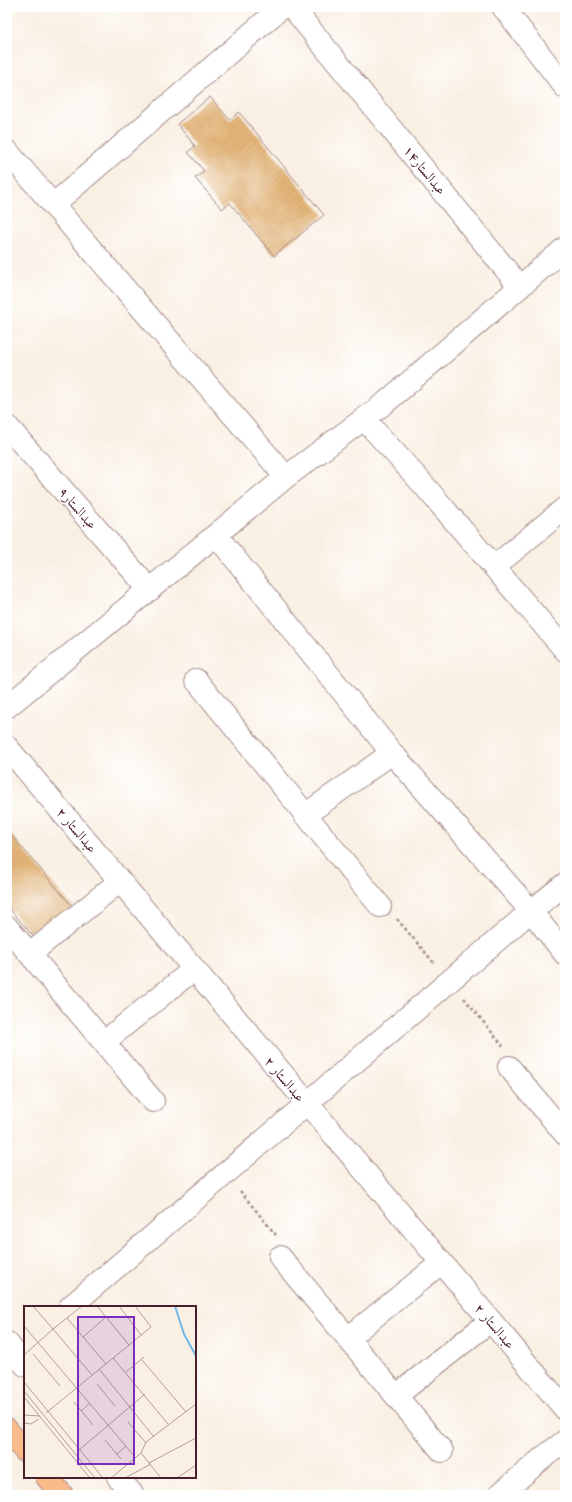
<svg xmlns="http://www.w3.org/2000/svg" width="572" height="1502" font-family="'Libre Caslon Text',Amiri,serif">
  <style>
    .building { fill: url(#building-hatch) }
    .lines { fill: none; stroke-linecap: round; stroke-linejoin: round }
    .street-casing { stroke: #a28887; stroke-width: 24 }
    .highway-casing { stroke: #a28887; stroke-width: 24 }
    .path { stroke: #a28887; stroke-width: 2.5; stroke-dasharray: 3 3; stroke-linecap: butt }
    .street { stroke: #fff; stroke-width: 22 }
    .highway { stroke: #fabb8b; stroke-width: 22 }
    .labels { text-anchor: middle; stroke-width: 3; stroke-linejoin: round; paint-order: stroke }
    .street-label { font-size: 14px; fill: #4a1f2b; stroke: #fff }
    .inset-river { fill: none; stroke: #73b8e9; stroke-width: 2 }
    .inset-road { fill: none; stroke: #b39c99; stroke-width: 1 }
    .view { fill: #7b2cbf; fill-opacity: 0.15; stroke: #7b2cbf; stroke-width: 2 }
    .inset-edge { fill: none; stroke: #4a1f2b; stroke-width: 2 }
  </style>
  <defs>
    <pattern id="building-hatch" width="6" height="6" patternUnits="userSpaceOnUse"><rect width="6" height="6" fill="#e4b578"/><path d="M-1 1l2-2M0 6l6-6M5 7l2-2" fill="none" stroke="#c59b68"/></pattern>
  </defs>
  <rect width="100%" height="100%" fill="#fff"/>
  <filter id="ink" filterUnits="userSpaceOnUse"><feTurbulence type="fractalNoise" baseFrequency=".025" numOctaves="2"/><feDisplacementMap in="SourceGraphic" scale="8" xChannelSelector="R" yChannelSelector="G"/><feConvolveMatrix kernelMatrix="1 2 1 2 8 2 1 2 1" color-interpolation-filters="sRGB"/></filter>
  <filter id="wash" filterUnits="userSpaceOnUse"><feTurbulence type="fractalNoise" baseFrequency=".012" numOctaves="4" result="noise"/><feDisplacementMap in="SourceGraphic" scale="16" xChannelSelector="R" yChannelSelector="G"/><feGaussianBlur stdDeviation="0.9" result="paint"/><feColorMatrix in="noise" values="0 0 0 0 0 0 0 0 0 0 0 0 0 0 0 0 0 1.4 0 .05"/><feComposite in="paint" operator="in"/></filter>
  <g filter="url(#wash)">
    <rect width="100%" height="100%" fill="#f9f0e3"/>
    <g id="blocks">
      <!-- building -->
      <path class="building" d="M210,97L230,120L239,112L324,215L274,256L230,203L222,209L195,178L204,171L188,152L195,146L177,124Z
        M7,830L73,907L34,937L7,906Z"/>
    </g>
  </g>
  <g filter="url(#ink)">
    <use href="#blocks" fill-opacity="0" stroke="#a28887" stroke-width="1"/>
    <g class="lines">
      <!-- street casing -->
      <g class="street-casing">
        <path id="street" d="M292,7L520,287
          M503,7L565,87
          M7,151L286,477
          M53,205L282,7
          M364,419L422,483L565,650
          M7,426L150,590
          M216,535L392,753L531,911L565,954
          M494,567L565,508
          M196,680L380,906
          M7,707L286,477L385,403L565,248
          M7,747L565,1409
          M305,815L392,753
          M7,927L153,1101
          M30,954L120,881
          M104,1042L194,969
          M509,1067L565,1134
          M280,1257L442,1451
          M70,1307L531,911L565,884
          M348,1338L441,1263
          M7,1343L25,1365
          M396,1396L490,1321
          M118,1477L133,1495
          M499,1495L545,1456L565,1441"/>
      </g>
      <!-- highway casing -->
      <g class="highway-casing">
        <path id="highway" d="M7,1430L25,1451
          M47,1477L62,1495"/>
      </g>
      <!-- path -->
      <path class="path" d="M397,919L435,964
        M464,998L503,1046
        M240,1191L276,1235"/>
      <!-- street -->
      <use href="#street" class="street"/>
      <!-- highway -->
      <use href="#highway" class="highway"/>
    </g>
  </g>
  <g class="labels">
    <!-- street labels -->
    <g class="street-label">
      <text transform="translate(425 170) rotate(51)" y="5">عبدالستار۱۴</text>
      <text transform="translate(78 508) rotate(49)" y="5">عبدالستار۹</text>
      <text transform="translate(77 830) rotate(50)" y="5">عبدالستار ۲</text>
      <text transform="translate(285 1079) rotate(50)" y="5">عبدالستار ۲</text>
      <text transform="translate(495 1326) rotate(50)" y="5">عبدالستار ۲</text>
    </g>
  </g>
  <!-- overview -->
  <g transform="translate(24 1306)">
    <rect width="172" height="172" fill="#f9f0e3"/>
    <path class="inset-river" d="M151,0L160,28L172,50"/>
    <path class="inset-road" d="M58,0L29,23L68,69M73,0L105,39M95,0L117,29M43,12L82,58M0,20L111,151M59,31L82,11M9,48L36,80M0,49L29,23L9,0M89,52L144,118M118,54L162,106M75,63L130,131M102,66L120,51M0,76L79,172M73,78L91,100M0,85L71,172M0,91L66,172M50,96L69,119M57,105L66,97M22,107L127,21L111,0M0,109L16,110M104,116L122,137M0,117L7,118L15,113M81,134L97,153M55,144L121,88M117,147L137,172M93,148L102,140M125,157L172,132M87,172L117,147L122,136L172,98M101,172L127,158M153,172L172,159"/>
    <path class="view" d="M54,11H110V158H54Z"/>
    <rect width="172" height="172" class="inset-edge"/>
  </g>
  <!-- margin -->
  <rect width="572" height="1502" fill="none" stroke="#fff" stroke-width="24"/>
</svg>
